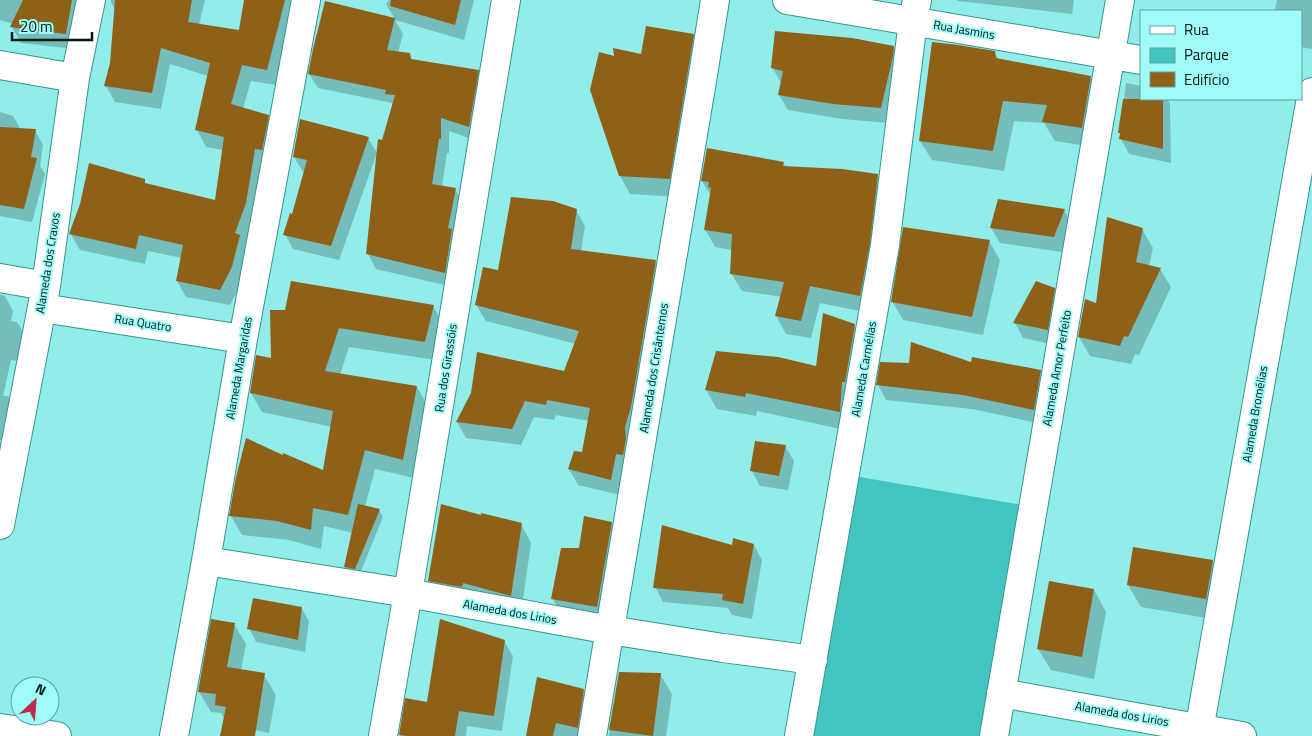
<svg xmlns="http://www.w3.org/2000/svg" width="1312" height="736" font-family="'Titillium Web',sans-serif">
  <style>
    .green { fill: #42c5c1 }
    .shadow { fill: #0003 }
    .building { fill: #8f6018 }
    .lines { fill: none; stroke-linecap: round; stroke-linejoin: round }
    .minor-casing { stroke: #359593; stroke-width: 30 }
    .minor { stroke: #fff; stroke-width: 28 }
    .labels { text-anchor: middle; stroke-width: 4; stroke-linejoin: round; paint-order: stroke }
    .street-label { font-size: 12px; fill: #001918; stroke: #9efbf7 }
  </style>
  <rect width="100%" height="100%" fill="#91edea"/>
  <!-- green -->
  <path class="green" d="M854,476L1023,505L987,736H807Z"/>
  <!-- shadow -->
  <path class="shadow" d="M0,0H83L75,49L21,43L12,27L13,24L0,20Z
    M111,0H205L199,25L240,32L245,0H298L276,85L251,81L243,108L268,116L277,132L255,220L245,246L249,253L241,284L230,305L186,297L177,281L182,258L148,251L145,264L80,250L70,233L144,181L147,185L216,201L223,150L206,147L197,130L208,76L170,64L161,109L115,102L106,86L112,63L116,11L111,2Z
    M389,0H474L464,40L395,20L403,34L398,53L409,54L413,61L478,71L486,86L477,141L449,131V153H447L442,187L455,189L464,204L453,287L376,269L368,254L383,142L393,105L392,103L318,88L309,74L326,2L395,19L386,4Z
    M957,0H1074L1072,14L958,1Z
    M1277,0H1312V49L1301,47V11H1275Z
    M693,35L703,53L679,197L630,194L620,176L615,58L642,56Z
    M893,47L902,62L889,123L842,119L788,110L779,95L781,83L772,67Z
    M994,52L999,60L1090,77L1102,97L1093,147L1055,141L1044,123L1014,121L1004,171L932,160L920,141Z
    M1126,83L1141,86V99H1167L1170,104L1171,163L1129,154L1121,139V135L1120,133Z
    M0,112L13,116L21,130H35L43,145L40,166L45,174L32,222L0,216Z
    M368,138L377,153L339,260L293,249L285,234L293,215L305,172H303L294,157Z
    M783,163L786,167L877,175L887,192L870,313L820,303L811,338L786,334L776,316L782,297L742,291L731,273L732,250L715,247L705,229L711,196L702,181Z
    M576,210L585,226L581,252L655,262L664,278L620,495L578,485L569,469L575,452L583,454L589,421L556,415L554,420L534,417L521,445L466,438L457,422L472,393L565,373L576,344L486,321L476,305L499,271Z
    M1064,210L1073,225L1062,252L1000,243L991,228Z
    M1142,229L1153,248L1149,266L1160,269L1171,287L1139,355L1135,354L1131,364L1090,356L1079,337Z
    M989,241L1000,260L983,335L903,320L892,301Z
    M1054,289L1063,304L1056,345L1023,338L1015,323Z
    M0,295L5,296L13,311L11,321L17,322L26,337L23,362L11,360L3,396H8L17,411L11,441L0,440Z
    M433,306L444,325L436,360L349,347L340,375L417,387L428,406L414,478L375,469L365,507L379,510L383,517L359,576L349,574L345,567L353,533L324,526L321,549L289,540L242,535L231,516L284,457L324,472L332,427L262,412L251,393L272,360V311Z
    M854,325L866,344L850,431L757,411L756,416L717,409L706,390L817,368Z
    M971,363L1040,371L1049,386L1042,424L972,409L886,400L878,385Z
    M785,446L794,461L788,490L760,486L752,471Z
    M482,517L521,524L531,543L521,614L440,599L429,581Z
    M611,523L624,545L610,628L565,621L553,599L580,550Z
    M754,545L762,560L752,619L732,615L728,608L663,602L655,587Z
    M1212,561L1225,583L1218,620L1141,607L1128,585Z
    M1094,590L1106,612L1094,679L1051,670L1038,649Z
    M301,608L309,621L305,652L256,642L249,628Z
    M234,624L246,644L241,671L264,675L276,695L269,733L228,725L221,713L211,712L199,692Z
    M504,641L513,656L502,731L467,726L466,736H401L400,734L428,703Z
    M620,673L660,674L672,694L666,736H609Z
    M583,690L592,705L587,736H527Z"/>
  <!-- building -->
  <path class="building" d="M23,0H72L66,34L10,27Z
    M115,0H192L188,22L239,30L244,0H285L267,70L242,65L231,104L269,115L262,150L255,149L246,203L235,233L240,235L232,267L220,290L176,281L183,245L139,235L136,249L69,234L80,204L89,163L145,179V183L215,200L224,137L195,130L210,63L161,48L152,93L104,86L110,63Z
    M391,0H461L455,25L390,6Z
    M325,1L395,18L387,50L410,53L411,59L479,70L469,127L441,118V139H439L432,184L456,188L448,228L452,229L445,273L366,254L378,139L382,140L395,95L385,94L386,90L308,74L313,49Z
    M646,26L694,34L670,179L619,176L590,90L599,52L614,56L613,48L641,54Z
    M775,31L852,38L894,46L893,56L881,108L833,104L778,95L783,71L771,68Z
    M932,42L958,45L995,51L996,58L1091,76L1082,128L1042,122L1047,105L1003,101L993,151L919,141Z
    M1123,99H1163V149L1119,139L1120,133H1118Z
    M300,119L369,137L331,246L283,235L290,213L292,214L307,160L293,157Z
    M0,127L36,129L31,157L37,158L24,209L0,205Z
    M707,148L784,162L783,166L842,169L878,174L870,243L860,296L810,286L801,321L775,316L784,282L730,274L732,234L704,230L711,188L708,187L709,182L701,181Z
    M511,197L553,201L577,209L571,249L656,260L631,407L625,427L626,439L623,455L616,454L611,480L568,469L574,451L582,452L590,408L547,400L546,405L525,401L512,429L456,422L471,393L477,352L564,371L579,331L475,305L483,267L498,270Z
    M998,199L1065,209L1054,237L990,228Z
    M1107,217L1143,228L1136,262L1161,268L1128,337L1124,336L1120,346L1078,337L1085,299L1096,303Z
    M903,227L990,240L972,317L891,302Z
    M291,281L434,305L425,342L339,328L325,371L417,386L403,460L365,450L348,515L313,508L311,530L277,521L229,516L236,477L246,438L283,455V453L323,470L333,411L250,393L256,355L271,358L270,310H285Z
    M1036,281L1055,288L1048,330L1013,323Z
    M823,313L855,324L845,382H842L840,412L746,393L745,397L705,390L716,351L778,357L816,366Z
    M911,342L971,362L972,357L1041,370L1034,410L963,395L876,385L880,362L909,363Z
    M755,441L786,445L779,476L750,471Z
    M358,504L380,509L355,569L344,567Z
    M441,504L481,515V513L522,523L511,596L463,583L462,587L428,581Z
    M584,516L612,522L597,607L551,599L561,548H579Z
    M662,525L732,545L733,538L754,544L743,604L722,600L723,594L653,588Z
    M1133,547L1213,560L1206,599L1127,585Z
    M1049,581L1094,589L1082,657L1037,649Z
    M253,598L302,607L298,640L247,629Z
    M211,619L235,623L227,667L265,673L255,736H220L226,707L215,705L216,694L198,692Z
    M440,619L505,640L494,716L459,711L455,736H407L399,735L405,698L427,702Z
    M619,672L661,673L653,736L609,730Z
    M537,677L584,689L578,728L556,723L553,736H526Z"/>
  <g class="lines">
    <!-- minor casing -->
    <g class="minor-casing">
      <path id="minor" d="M787,0L1141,60
        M0,65L75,78
        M0,278L46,286
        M42,308L243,339
        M0,525L46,286L75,78L91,0
        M206,561L408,593L610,630L723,648L813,660
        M1001,693L1242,736
        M0,728L57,736
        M174,736L206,561L243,339L306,0
        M383,736L408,593L506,0
        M592,736L702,81L715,0
        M799,736L885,245L913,21L917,0
        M994,736L1120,0
        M1198,736L1312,92"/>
    </g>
    <!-- minor -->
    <use href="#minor" class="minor"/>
  </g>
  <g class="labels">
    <!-- street labels -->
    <g class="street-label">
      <text transform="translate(964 30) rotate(10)" y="4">Rua Jasmins</text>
      <text transform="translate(48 263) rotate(-81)" y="4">Alameda dos Cravos</text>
      <text transform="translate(143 323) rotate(9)" y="4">Rua Quatro</text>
      <text transform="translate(239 368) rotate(-80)" y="4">Alameda Margaridas</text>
      <text transform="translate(446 368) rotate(-81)" y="4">Rua dos Girassóis</text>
      <text transform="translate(654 368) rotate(-81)" y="4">Alameda dos Crisântemos</text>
      <text transform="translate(1057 368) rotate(-80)" y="4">Alameda Amor Perfeito</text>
      <text transform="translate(864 369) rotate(-80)" y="4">Alameda Carmélias</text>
      <text transform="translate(1255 414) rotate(-80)" y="4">Alameda Bromélias</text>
      <text transform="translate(510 612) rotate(10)" y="4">Alameda dos Lirios</text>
      <text transform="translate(1122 714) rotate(10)" y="4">Alameda dos Lirios</text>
    </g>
  </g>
  <!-- legend -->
  <rect x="1140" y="10" width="162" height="90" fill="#9efbf7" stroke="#5fa19e"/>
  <rect x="1150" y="26" width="25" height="8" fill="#ffffff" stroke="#5fa19e"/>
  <text x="1184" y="35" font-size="15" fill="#001918">Rua</text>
  <rect x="1150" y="48" width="25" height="15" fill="#42c5c1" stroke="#5fa19e"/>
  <text x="1184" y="60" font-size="15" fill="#001918">Parque</text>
  <rect x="1150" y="72" width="25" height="15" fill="#8f6018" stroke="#5fa19e"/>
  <text x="1184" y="85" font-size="15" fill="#001918">Edifício</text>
  <!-- north arrow -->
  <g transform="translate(35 701) rotate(26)"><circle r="24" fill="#9efbf7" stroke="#5fa19e"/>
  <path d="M0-4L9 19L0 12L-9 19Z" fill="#bc2b4e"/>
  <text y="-8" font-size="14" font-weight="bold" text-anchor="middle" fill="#001918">N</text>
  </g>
  <!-- scale -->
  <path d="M12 32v8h80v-8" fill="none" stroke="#001918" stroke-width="2.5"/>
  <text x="20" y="32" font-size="15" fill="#001918" stroke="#9efbf7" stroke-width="4" paint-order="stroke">20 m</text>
</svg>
